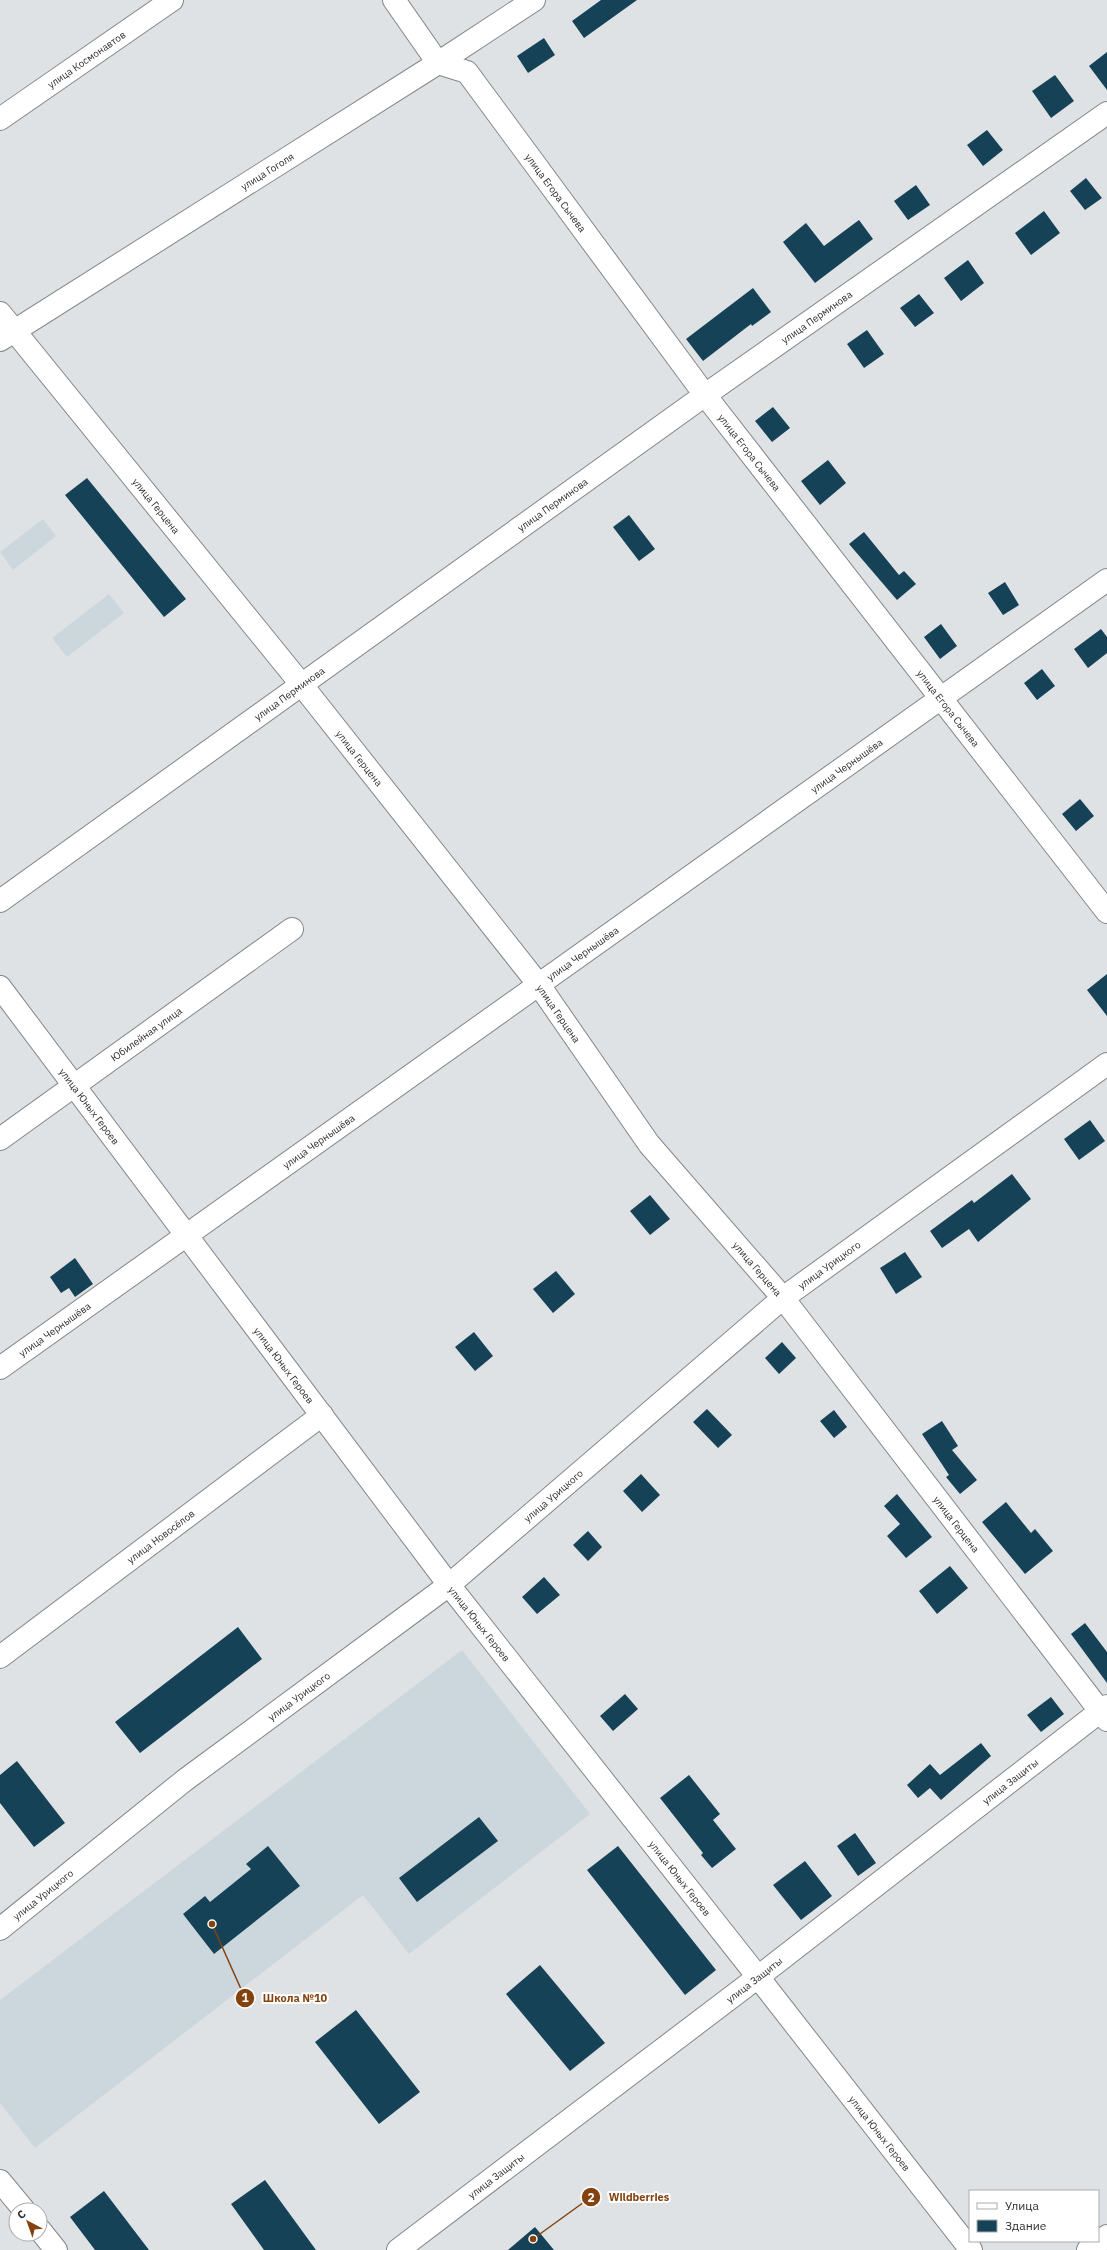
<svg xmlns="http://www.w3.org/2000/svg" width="1107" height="2250" font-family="'IBM Plex Sans',sans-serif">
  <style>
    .built { fill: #ccd7dd }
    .building { fill: #164257 }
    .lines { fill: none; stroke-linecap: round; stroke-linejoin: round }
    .minor-casing { stroke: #838788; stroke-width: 24 }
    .tertiary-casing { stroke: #838788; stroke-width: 24 }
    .minor { stroke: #fff; stroke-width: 22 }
    .tertiary { stroke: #fff; stroke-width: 22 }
    .labels { text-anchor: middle; stroke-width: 4; stroke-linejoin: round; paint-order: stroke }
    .street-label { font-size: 10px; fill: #2c2e2e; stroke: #fff }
    .leader { fill: none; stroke: #84420e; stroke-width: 1.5 }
    .callout-dot { fill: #84420e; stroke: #fff; stroke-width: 1.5 }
    .mark-label { font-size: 12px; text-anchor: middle; font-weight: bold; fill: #fff }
    .callout-label { font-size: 11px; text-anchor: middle; font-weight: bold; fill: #84420e; stroke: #fff; stroke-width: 4; stroke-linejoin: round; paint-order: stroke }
  </style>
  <rect width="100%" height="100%" fill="#dfe2e4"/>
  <!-- built -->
  <path class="built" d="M43,519L56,536L13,570L0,552Z
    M109,594L124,613L67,657L52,638Z
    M462,1650L590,1814L409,1954L363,1895L35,2148L0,2103V2000Z"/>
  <!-- building -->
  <path class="building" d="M601,0H637L584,38L572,21Z
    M544,38L555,55L528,73L517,56Z
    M1107,52V90L1089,66Z
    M1055,75L1074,101L1051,118L1032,91Z
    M987,130L1003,150L983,166L967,145Z
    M1086,178L1102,198L1085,210L1070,191Z
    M916,185L930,205L908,220L894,201Z
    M1044,211L1060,233L1031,255L1015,233Z
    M859,220L873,239L815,283L783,242L806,223L824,246Z
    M968,260L984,283L961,301L944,278Z
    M753,288L771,312L752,326L751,324L703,361L686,339Z
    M919,294L934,313L915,327L900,308Z
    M867,330L884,354L864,368L847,344Z
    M773,407L790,428L772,442L755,421Z
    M828,460L846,483L820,505L801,481Z
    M87,478L186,599L164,617L65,495Z
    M629,515L655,549L639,561L613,527Z
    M864,532L899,575L904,571L916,584L897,600L849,544Z
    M1005,582L1019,605L1003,615L988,593Z
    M941,624L957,646L940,659L924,637Z
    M1101,629L1107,637V653L1088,668L1074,649Z
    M1042,669L1055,686L1037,700L1024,683Z
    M1080,799L1094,816L1076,831L1062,814Z
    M1107,974V1016L1087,990Z
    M1090,1120L1105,1141L1079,1160L1064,1139Z
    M1012,1174L1031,1199L978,1242L969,1229L942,1248L930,1231L972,1200L974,1203Z
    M650,1195L670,1219L650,1235L630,1211Z
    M905,1252L922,1277L896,1294L880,1268Z
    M75,1258L93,1284L75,1297L69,1288L61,1293L50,1277Z
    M556,1271L575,1294L553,1313L533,1289Z
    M474,1332L493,1356L475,1371L455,1347Z
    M782,1342L796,1358L779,1374L765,1358Z
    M707,1409L732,1435L718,1448L693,1422Z
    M834,1410L847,1427L834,1438L820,1421Z
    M942,1421L958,1446L952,1450L977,1480L960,1494L946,1477L949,1475L922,1434Z
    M641,1474L660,1495L642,1512L623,1491Z
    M897,1494L932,1537L906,1558L887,1536L900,1524L884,1506Z
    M1006,1502L1031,1533L1035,1529L1053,1551L1025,1574L982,1522Z
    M588,1531L602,1547L588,1561L573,1545Z
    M950,1566L968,1588L937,1614L919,1591Z
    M544,1577L560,1595L537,1614L522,1597Z
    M1085,1623L1107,1652V1683L1071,1634Z
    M238,1627L262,1659L140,1753L115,1722Z
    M625,1694L638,1709L613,1731L600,1716Z
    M1051,1697L1064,1714L1041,1732L1027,1715Z
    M981,1743L991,1756L941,1800L930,1788L918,1798L907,1785L930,1764L940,1775Z
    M17,1761L65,1823L34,1847L0,1803V1775Z
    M689,1775L720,1814L713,1820L736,1849L712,1868L701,1855L703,1853L660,1798Z
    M479,1817L498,1841L417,1902L399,1878Z
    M855,1833L876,1863L858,1876L837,1846Z
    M268,1846L300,1886L214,1954L183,1914L205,1896L210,1902L251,1869L246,1864Z
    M618,1846L716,1970L685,1995L587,1870Z
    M805,1861L832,1896L801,1920L773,1885Z
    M540,1965L605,2043L570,2071L506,1994Z
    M356,2010L420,2092L379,2124L315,2042Z
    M265,2180L316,2250H264L231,2204Z
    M104,2191L149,2250H95L70,2217Z
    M535,2227L554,2250H508Z"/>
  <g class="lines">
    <!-- minor casing -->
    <g class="minor-casing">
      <g id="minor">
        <path id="s1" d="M394,0L438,63L467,72L705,395L1107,912"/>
        <path id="s2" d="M0,119L172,0"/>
        <path id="s3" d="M0,313L301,684L539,985L649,1144L783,1298L1107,1720"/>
        <path id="s4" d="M0,340L438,63L534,0"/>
        <path id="s5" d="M0,901L705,395L1107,113"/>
        <path id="s6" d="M0,1139L292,929"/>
        <path id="s7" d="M0,1368L1107,580"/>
        <path id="s8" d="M0,1657L322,1415"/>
        <path id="s9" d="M0,1929L185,1780L449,1585L783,1298L1107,1064"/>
        <path id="s10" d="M758,1977L971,2250"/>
        <path d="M0,2181L24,2210"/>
        <path d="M40,2230L56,2250"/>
        <path d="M1088,2250L1107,2236"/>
      </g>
    </g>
    <!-- tertiary casing -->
    <g class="tertiary-casing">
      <g id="tertiary">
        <path id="s11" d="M0,987L449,1585L758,1977"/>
        <path id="s12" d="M398,2250L758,1977L1107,1706"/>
      </g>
    </g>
    <!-- minor -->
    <use href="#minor" class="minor"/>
    <!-- tertiary -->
    <use href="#tertiary" class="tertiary"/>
  </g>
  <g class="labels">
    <!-- street labels -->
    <g class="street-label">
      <text dy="4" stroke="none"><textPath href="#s2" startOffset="105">улица Космонавтов</textPath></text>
      <text dy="4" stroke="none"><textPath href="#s4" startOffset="316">улица Гоголя</textPath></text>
      <text dy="4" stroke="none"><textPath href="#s1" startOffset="257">улица Егора Сычева</textPath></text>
      <text dy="4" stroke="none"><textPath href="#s5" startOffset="1004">улица Перминова</textPath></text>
      <text dy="4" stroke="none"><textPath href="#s1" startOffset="581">улица Егора Сычева</textPath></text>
      <text dy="4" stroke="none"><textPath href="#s5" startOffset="680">улица Перминова</textPath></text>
      <text dy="4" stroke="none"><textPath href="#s3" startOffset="248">улица Герцена</textPath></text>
      <text dy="4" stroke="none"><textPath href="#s5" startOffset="356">улица Перминова</textPath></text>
      <text dy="4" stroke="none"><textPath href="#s1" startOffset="905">улица Егора Сычева</textPath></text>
      <text dy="4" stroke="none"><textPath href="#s3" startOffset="572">улица Герцена</textPath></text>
      <text dy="4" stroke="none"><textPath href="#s7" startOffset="1039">улица Чернышёва</textPath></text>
      <text dy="4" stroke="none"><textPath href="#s7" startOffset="715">улица Чернышёва</textPath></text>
      <text dy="4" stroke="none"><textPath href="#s3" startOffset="896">улица Герцена</textPath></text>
      <text dy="4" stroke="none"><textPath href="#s6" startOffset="180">Юбилейная улица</textPath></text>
      <text dy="4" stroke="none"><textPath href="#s11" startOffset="149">улица Юных Героев</textPath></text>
      <text dy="4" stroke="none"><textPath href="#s7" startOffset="391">улица Чернышёва</textPath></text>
      <text dy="4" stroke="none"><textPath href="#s9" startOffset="1063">улица Урицкого</textPath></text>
      <text dy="4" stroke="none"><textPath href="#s3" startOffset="1220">улица Герцена</textPath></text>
      <text dy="4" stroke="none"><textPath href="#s7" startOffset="67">улица Чернышёва</textPath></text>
      <text dy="4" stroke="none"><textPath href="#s11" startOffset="473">улица Юных Героев</textPath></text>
      <text dy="4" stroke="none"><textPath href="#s9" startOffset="703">улица Урицкого</textPath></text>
      <text dy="4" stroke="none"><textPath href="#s3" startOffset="1544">улица Герцена</textPath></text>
      <text dy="4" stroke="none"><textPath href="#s8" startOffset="201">улица Новосёлов</textPath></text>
      <text dy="4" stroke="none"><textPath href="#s11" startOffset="797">улица Юных Героев</textPath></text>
      <text dy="4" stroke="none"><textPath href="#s9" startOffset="379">улица Урицкого</textPath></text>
      <text dy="4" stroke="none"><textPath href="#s12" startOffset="771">улица Защиты</textPath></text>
      <text dy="4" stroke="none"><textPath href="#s11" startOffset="1121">улица Юных Героев</textPath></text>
      <text dy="4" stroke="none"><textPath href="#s9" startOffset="55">улица Урицкого</textPath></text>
      <text dy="4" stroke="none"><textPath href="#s12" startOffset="447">улица Защиты</textPath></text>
      <text dy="4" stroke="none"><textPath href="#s10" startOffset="198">улица Юных Героев</textPath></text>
      <text dy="4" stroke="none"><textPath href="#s12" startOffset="123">улица Защиты</textPath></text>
    </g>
  </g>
  <!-- callouts -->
  <path class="leader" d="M212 1924L245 1998M533 2239L591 2197"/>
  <g class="callout-dot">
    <circle cx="212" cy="1924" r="4"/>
    <circle cx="533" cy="2239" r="4"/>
    <circle cx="245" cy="1998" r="10"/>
    <circle cx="591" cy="2197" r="10"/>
  </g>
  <g class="mark-label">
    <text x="245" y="2002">1</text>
    <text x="591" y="2202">2</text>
  </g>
  <g class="callout-label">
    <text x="295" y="2002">Школа №10</text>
    <text x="639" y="2201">Wildberries</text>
  </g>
  <!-- legend -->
  <rect x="969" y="2190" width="130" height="52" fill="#ffffff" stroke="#ababab"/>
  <rect x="977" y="2203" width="20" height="6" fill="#ffffff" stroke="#ababab"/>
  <text x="1005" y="2210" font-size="12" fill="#2c2e2e">Улица</text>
  <rect x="977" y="2220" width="20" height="12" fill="#164257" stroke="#ababab"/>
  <text x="1005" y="2230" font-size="12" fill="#2c2e2e">Здание</text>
  <!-- north arrow -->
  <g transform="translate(28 2222) rotate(319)"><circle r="19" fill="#ffffff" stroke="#ababab"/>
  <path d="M0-3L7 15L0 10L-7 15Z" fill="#84420e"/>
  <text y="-6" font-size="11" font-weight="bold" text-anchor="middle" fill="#2c2e2e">С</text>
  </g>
</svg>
